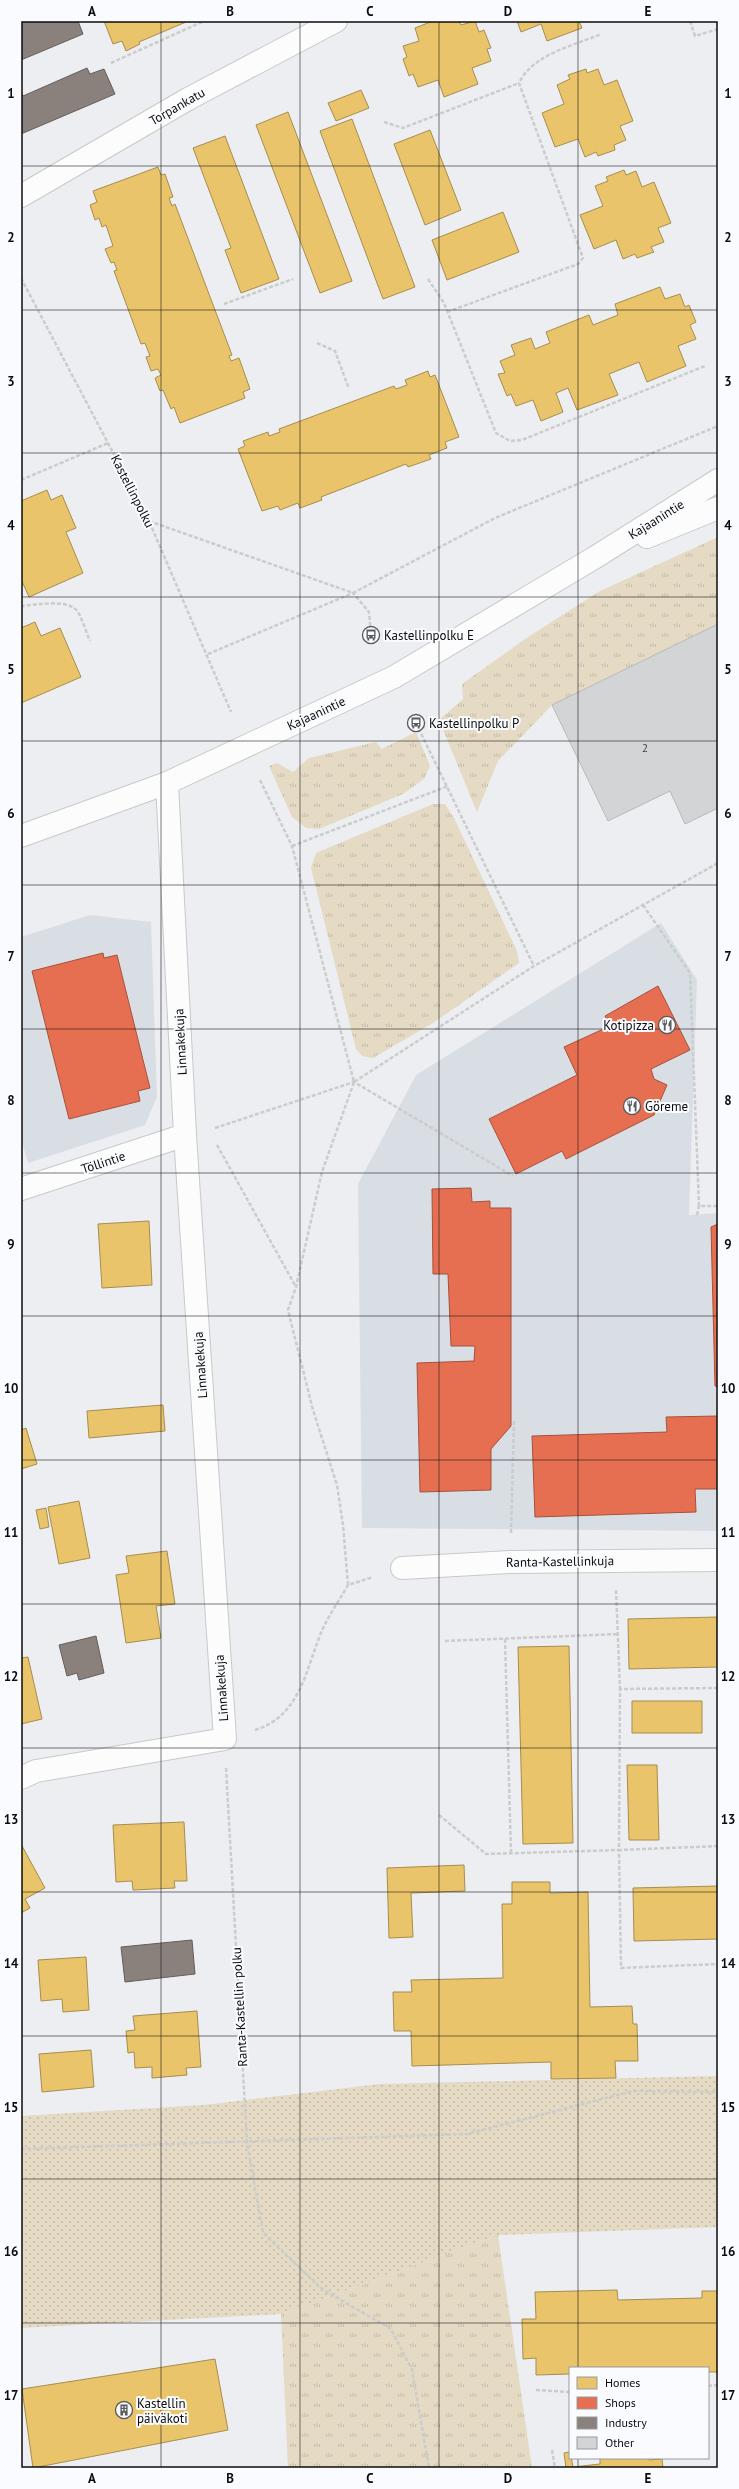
<svg xmlns="http://www.w3.org/2000/svg" width="739" height="2489" font-family="'PT Sans',sans-serif">
  <style>
    .built { fill: #d9dee5 }
    .grass { fill: url(#grass-tufts) }
    .park { fill: url(#park-dots) }
    .homes { fill: #e9c46a; stroke: #a78d4e }
    .shops { fill: #e76f51; stroke: #a5513d }
    .industry { fill: #8a817c; stroke: #645e5b }
    .building { fill: #d2d4d6; stroke: #b8b9bb }
    .lines { fill: none; stroke-linecap: round; stroke-linejoin: round }
    .minor-casing { stroke: #c7c9ca; stroke-width: 24 }
    .secondary-casing { stroke: #c7c9ca; stroke-width: 24 }
    .path { stroke: #cbcccc; stroke-width: 2.5; stroke-dasharray: 4 2; stroke-linecap: butt }
    .minor { stroke: #fcfcfd; stroke-width: 22 }
    .secondary { stroke: #fcfcfd; stroke-width: 22 }
    .grid { fill: none; stroke: #0c0c0e; stroke-width: 1; stroke-opacity: 0.55 }
    .labels { text-anchor: middle; stroke-width: 4; stroke-linejoin: round; paint-order: stroke }
    .number-label { font-size: 11px; fill: #3e3e40 }
    .street-label { font-size: 13px; fill: #0c0c0e; stroke: #f9fbfe }
    .poi-label { font-size: 13px; fill: #0c0c0e; stroke: #f9fbfe; text-anchor: start }
    .neatline { fill: none; stroke: #0c0c0e; stroke-width: 1.5 }
    .grid-label { font-size: 13px; text-anchor: middle; font-weight: bold; fill: #0c0c0e }
  </style>
  <defs>
    <pattern id="grass-tufts" width="24" height="20" patternUnits="userSpaceOnUse"><rect width="24" height="20" fill="#e5dac4"/><path d="M3 7l-1-3M5 7V3M7 7l1-3M15 17l-1-3M17 17v-4M19 17l1-3" fill="none" stroke="#c3baa7"/></pattern>
    <pattern id="park-dots" width="8" height="8" patternUnits="userSpaceOnUse"><rect width="8" height="8" fill="#e5dac4"/><path d="M2 2h.1M6 6h.1" fill="none" stroke="#c3baa7" stroke-width="1.8" stroke-linecap="round"/></pattern>
  </defs>
  <rect width="100%" height="100%" fill="#eceef1"/>
  <!-- built -->
  <path class="built" d="M90,915L151,922L157,1097L145,1125L28,1163L21,1138V937Z
    M661,923L697,980L689,1215L718,1213V1531L362,1528L358,1184L416,1075Z"/>
  <!-- grass -->
  <path class="grass" d="M718,537V624L552,705L498,761L477,812L439,720L463,699L462,684L525,639L600,591Z
    M416,732L430,766L424,779L403,794L319,829L306,828L292,817L269,766L277,763L293,772L309,758L376,742L382,749Z
    M433,804H445L454,818L517,951L519,963L433,1023L373,1058L362,1056L356,1049L311,868L316,853Z
    M498,2235L532,2468H288L281,2314Z"/>
  <!-- park -->
  <path class="park" d="M718,2076V2227L498,2235L281,2314L21,2328V2116L204,2105L380,2084Z"/>
  <!-- homes -->
  <path class="homes" d="M104,21H186V22L139,42L140,44L126,51L122,41L113,44Z
    M433,21H459L461,25L475,21L479,32L484,30L491,48L487,49L491,61L472,68L478,84L444,97L438,80L418,87L413,74L409,76L403,59L407,57L403,46L419,41L415,28Z
    M517,21H579L582,28L547,41L541,24L521,32Z
    M586,69L587,73L598,69L604,85L617,80L633,121L620,126L626,140L614,145L615,150L598,156L596,152L585,157L578,139L555,147L542,113L564,104L557,85L570,79L568,75Z
    M361,90L369,108L336,121L328,103Z
    M288,112L352,281L320,293L256,125Z
    M352,119L415,287L383,299L320,131Z
    M430,130L461,210L425,225L394,144Z
    M225,136L279,279L241,293L225,250L231,248L193,148Z
    M158,167L161,175L165,174L173,197L169,198L172,206L175,204L232,355L229,356L231,361L239,358L250,389L243,392L245,398L180,423L174,407L171,409L163,390L160,391L155,378L161,375L158,369L151,371L146,357L150,356L145,343L141,344L114,271L117,270L114,262L111,263L105,249L113,246L106,225L102,227L99,218L95,220L90,205L97,202L93,191Z
    M624,170L626,175L636,171L642,187L654,182L671,223L658,228L664,242L651,247L654,252L637,258L635,254L623,259L616,240L594,249L580,215L603,206L595,186L608,181L606,177Z
    M503,212L519,252L447,280L432,240Z
    M660,287L665,299L680,294L685,307L689,305L696,322L690,325L696,339L678,346L686,366L647,382L639,362L609,374L618,395L577,410L568,388L556,393L563,412L541,421L533,400L516,406L511,394L507,396L498,374L505,373L500,361L515,355L511,345L531,338L535,349L550,343L546,332L589,315L593,325L618,315L615,304Z
    M428,371L430,377L435,375L459,437L445,442L447,448L429,455L431,459L408,467L406,464L321,497L322,500L300,508L298,503L280,510L278,506L262,511L238,449L245,446L243,441L268,432L269,436L280,432L279,429L394,386L396,389L407,385L405,380Z
    M47,490L51,500L62,495L76,528L66,532L83,573L29,597L21,579V501Z
    M35,622L41,636L60,628L81,677L21,703V628Z
    M149,1221L152,1285L102,1288L98,1224Z
    M163,1405L165,1431L89,1438L87,1411Z
    M26,1428L37,1464L21,1469V1430Z
    M79,1501L90,1558L59,1564L48,1507Z
    M46,1508L49,1527L40,1529L36,1510Z
    M167,1551L175,1604L156,1606L161,1638L126,1643L116,1575L129,1573L126,1556Z
    M718,1617V1667L629,1669L628,1619Z
    M569,1646L573,1843L523,1844L518,1647Z
    M28,1657L42,1719L21,1724V1658Z
    M632,1701H702V1733H632Z
    M627,1765H657L659,1840H629Z
    M184,1822L187,1881H174L175,1888L133,1890L132,1881L116,1882L113,1825Z
    M21,1844L45,1888L25,1899L30,1908L21,1913Z
    M464,1865L465,1891L411,1893L413,1937L389,1938L387,1868Z
    M512,1882H550V1893L588,1892L590,2007L632,2006L633,2024H637L638,2061H615L616,2078L551,2079V2062L412,2066L411,2031H394L393,1992H412L411,1980L503,1978L502,1904H512Z
    M718,1886V1939L634,1941L633,1888Z
    M86,1957L89,2010L63,2012L62,1999L41,2001L38,1960Z
    M197,2011L201,2067L186,2068L187,2075L152,2078V2067L135,2068L134,2052L128,2053L126,2031L135,2030L133,2016Z
    M91,2050L94,2087L42,2092L39,2054Z
    M617,2290L618,2300L702,2298V2291H718V2372H708V2368H570V2374L536,2375V2358L523,2359L522,2319H536L535,2292Z
    M215,2359L228,2430L33,2468L22,2389Z
    M570,2452L573,2467L600,2464V2458H649V2460L662,2459L663,2468H566L564,2453Z"/>
  <!-- shops -->
  <path class="shops" d="M103,953L104,958L117,955L150,1088L138,1091L140,1101L69,1119L32,971Z
    M658,986L690,1050L651,1069L654,1079L667,1085L654,1115L566,1159L562,1151L516,1174L489,1119L577,1075L564,1047L610,1026L605,1016Z
    M471,1188L472,1202L490,1201V1208H511V1426L491,1449V1490L420,1492L417,1363L474,1361L475,1346H451L448,1274H433L432,1189Z
    M718,1224V1387L715,1386L711,1227Z
    M718,1416V1489H695L696,1512L535,1517L532,1436L667,1432L666,1417Z"/>
  <!-- industry -->
  <path class="industry" d="M27,21H78L83,34L21,60V23Z
    M87,68L90,74L104,69L115,94L21,134V92L23,96Z
    M96,1636L104,1673L79,1680L77,1673L67,1676L59,1645Z
    M192,1940L195,1974L125,1982L121,1947Z"/>
  <!-- building -->
  <path class="building" d="M718,624V808L685,824L670,791L608,821L552,705Z"/>
  <g class="lines">
    <!-- minor casing -->
    <g class="minor-casing">
      <path id="minor" d="M21,196L188,99L336,21
        M21,1189L185,1135
        M402,1568L510,1562L718,1560
        M21,1778L36,1771L225,1739L185,1135L167,783"/>
    </g>
    <!-- secondary casing -->
    <g class="secondary-casing">
      <path id="secondary" d="M647,537L718,508
        M21,836L167,783L394,677L594,558L718,480"/>
    </g>
    <!-- path -->
    <path class="path" d="M690,21L695,36L718,29
      M111,63L204,21
      M384,122L403,128L519,83
      M21,278L149,521L231,712
      M428,279L444,303L496,433L510,441L522,440L705,366
      M224,304L293,279
      M447,312L578,264L583,258L519,83C533,54 573,46 601,34
      M317,343L335,351L349,389
      M21,480L108,443
      M149,521L353,593L495,518L718,426
      M21,606C35,605 69,598 78,612C83,621 86,632 90,641
      M208,654L353,593L369,612L371,635
      M416,723L534,966
      M260,780L292,846L354,1082L534,966L718,863
      M292,846L448,786
      M643,905L690,973L699,1206H718
      M215,1128L354,1082L513,1176
      M217,1145L296,1287
      M697,1215L699,1206
      M511,1533L514,1421
      M348,1585L343,1525L337,1485L313,1410L288,1310L296,1287L322,1172L354,1082
      M616,1590L620,1689
      M505,1639L511,1853
      M445,1641L618,1634
      M718,1688L620,1689L619,1850L718,1846
      M255,1730C300,1716 305,1672 321,1633C328,1616 339,1601 348,1585L373,1577
      M226,1768L247,2143L263,2233L322,2289L391,2329L412,2370L429,2468
      M439,1815L486,1854L619,1850L621,1968L718,1964
      M21,2149L467,2134L633,2091L718,2092
      M708,2386L718,2385
      M536,2390L570,2392
      M552,2450L555,2468"/>
    <!-- minor -->
    <use href="#minor" class="minor"/>
    <!-- secondary -->
    <use href="#secondary" class="secondary"/>
  </g>
  <!-- grid -->
  <path class="grid" d="M161,21V2468M300,21V2468M439,21V2468M578,21V2368M21,166H718M21,310H718M21,453H718M21,597H718M21,741H718M21,885H718M21,1029H718M21,1173H718M21,1316H718M21,1460H718M21,1604H718M21,1748H718M21,1892H718M21,2036H718M21,2179H718M21,2323H718M578,2458V2468"/>
  <!-- icons -->
  <defs>
    <g id="bus-ring" transform="scale(0.9)"><circle r="9.5" fill="#f9fbfe" stroke="#5a5b5d" stroke-width="1.5"/><path d="M-5-6H5V4H4V6H2V4H-2V6H-4V4H-5ZM-3.5-4V0h7V-4ZM-3.5 1.2v1.5H-2V1.2ZM2 1.2v1.5H3.5V1.2Z" fill="#5a5b5d"/></g>
    <g id="restaurant-ring" transform="scale(0.9)"><circle r="9.5" fill="#f9fbfe" stroke="#5a5b5d" stroke-width="1.5"/><path d="M-5-6h1v4h1v-4h1v4h1v-4h1v5L-1.5 .5V6h-2V.5L-5-1ZM5-6V6H3V1.5H1.5Q1.5-4 5-6Z" fill="#5a5b5d"/></g>
    <g id="building-ring" transform="scale(0.9)"><circle r="9.5" fill="#f9fbfe" stroke="#5a5b5d" stroke-width="1.5"/><path d="M-4-6H4V6H1V3H-1V6H-4ZM-2.5-4.3h1.7v1.8h-1.7ZM.8-4.3h1.7v1.8H.8ZM-2.5-1h1.7V.8h-1.7ZM.8-1h1.7V.8H.8Z" fill="#5a5b5d"/></g>
  </defs>
  <g fill-rule="evenodd">
    <use href="#bus-ring" x="371" y="635"/>
    <use href="#bus-ring" x="416" y="723"/>
    <use href="#restaurant-ring" x="667" y="1025"/>
    <use href="#restaurant-ring" x="632" y="1106"/>
    <use href="#building-ring" x="124" y="2410"/>
  </g>
  <g class="labels">
    <!-- number labels -->
    <g class="number-label">
      <text x="645" y="752">2</text>
    </g>
    <!-- street labels -->
    <g class="street-label">
      <text transform="translate(177 106) rotate(-30)" y="5">Torpankatu</text>
      <text transform="translate(133 491) rotate(63)" y="5">Kastellinpolku</text>
      <text transform="translate(656 519) rotate(-32)" y="5">Kajaanintie</text>
      <text transform="translate(316 713) rotate(-25)" y="5">Kajaanintie</text>
      <text transform="translate(180 1042) rotate(-93)" y="5">Linnakekuja</text>
      <text transform="translate(103 1162) rotate(-18)" y="5">Töllintie</text>
      <text transform="translate(200 1365) rotate(-94)" y="5">Linnakekuja</text>
      <text transform="translate(560 1561) rotate(-1)" y="5">Ranta-Kastellinkuja</text>
      <text transform="translate(221 1688) rotate(-94)" y="5">Linnakekuja</text>
      <text transform="translate(239 2007) rotate(-93)" y="5">Ranta-Kastellin polku</text>
    </g>
    <!-- poi labels -->
    <g class="poi-label">
      <text x="384" y="640">Kastellinpolku E</text>
      <text x="429" y="728">Kastellinpolku P</text>
      <text x="654" y="1030" text-anchor="end">Kotipizza</text>
      <text x="645" y="1111">Göreme</text>
      <text x="137" y="2408">Kastellin<tspan x="137" dy="15">päiväkoti</tspan></text>
    </g>
  </g>
  <!-- border -->
  <rect width="739" height="2489" fill="none" stroke="#f9fbfe" stroke-width="44"/>
  <!-- legend -->
  <rect x="569" y="2367" width="140" height="92" fill="#f9fbfe" stroke="#9a9b9e"/>
  <rect x="577" y="2377" width="20" height="12" fill="#e9c46a" stroke="#9a9b9e"/>
  <text x="605" y="2387" font-size="12" fill="#0c0c0e">Homes</text>
  <rect x="577" y="2397" width="20" height="12" fill="#e76f51" stroke="#9a9b9e"/>
  <text x="605" y="2407" font-size="12" fill="#0c0c0e">Shops</text>
  <rect x="577" y="2417" width="20" height="12" fill="#8a817c" stroke="#9a9b9e"/>
  <text x="605" y="2427" font-size="12" fill="#0c0c0e">Industry</text>
  <rect x="577" y="2437" width="20" height="12" fill="#d2d4d6" stroke="#9a9b9e"/>
  <text x="605" y="2447" font-size="12" fill="#0c0c0e">Other</text>
  <rect x="22" y="22" width="695" height="2445" class="neatline"/>
  <g class="grid-label">
    <text x="92" y="16">A</text>
    <text x="230" y="16">B</text>
    <text x="370" y="16">C</text>
    <text x="508" y="16">D</text>
    <text x="648" y="16">E</text>
    <text x="11" y="98">1</text>
    <text x="728" y="98">1</text>
    <text x="11" y="242">2</text>
    <text x="728" y="242">2</text>
    <text x="11" y="386">3</text>
    <text x="728" y="386">3</text>
    <text x="11" y="530">4</text>
    <text x="728" y="530">4</text>
    <text x="11" y="674">5</text>
    <text x="728" y="674">5</text>
    <text x="11" y="818">6</text>
    <text x="728" y="818">6</text>
    <text x="11" y="961">7</text>
    <text x="728" y="961">7</text>
    <text x="11" y="1105">8</text>
    <text x="728" y="1105">8</text>
    <text x="11" y="1249">9</text>
    <text x="728" y="1249">9</text>
    <text x="11" y="1393">10</text>
    <text x="728" y="1393">10</text>
    <text x="11" y="1537">11</text>
    <text x="728" y="1537">11</text>
    <text x="11" y="1681">12</text>
    <text x="728" y="1681">12</text>
    <text x="11" y="1824">13</text>
    <text x="728" y="1824">13</text>
    <text x="11" y="1968">14</text>
    <text x="728" y="1968">14</text>
    <text x="11" y="2112">15</text>
    <text x="728" y="2112">15</text>
    <text x="11" y="2256">16</text>
    <text x="728" y="2256">16</text>
    <text x="11" y="2400">17</text>
    <text x="728" y="2400">17</text>
    <text x="92" y="2483">A</text>
    <text x="230" y="2483">B</text>
    <text x="370" y="2483">C</text>
    <text x="508" y="2483">D</text>
    <text x="648" y="2483">E</text>
  </g>
</svg>
